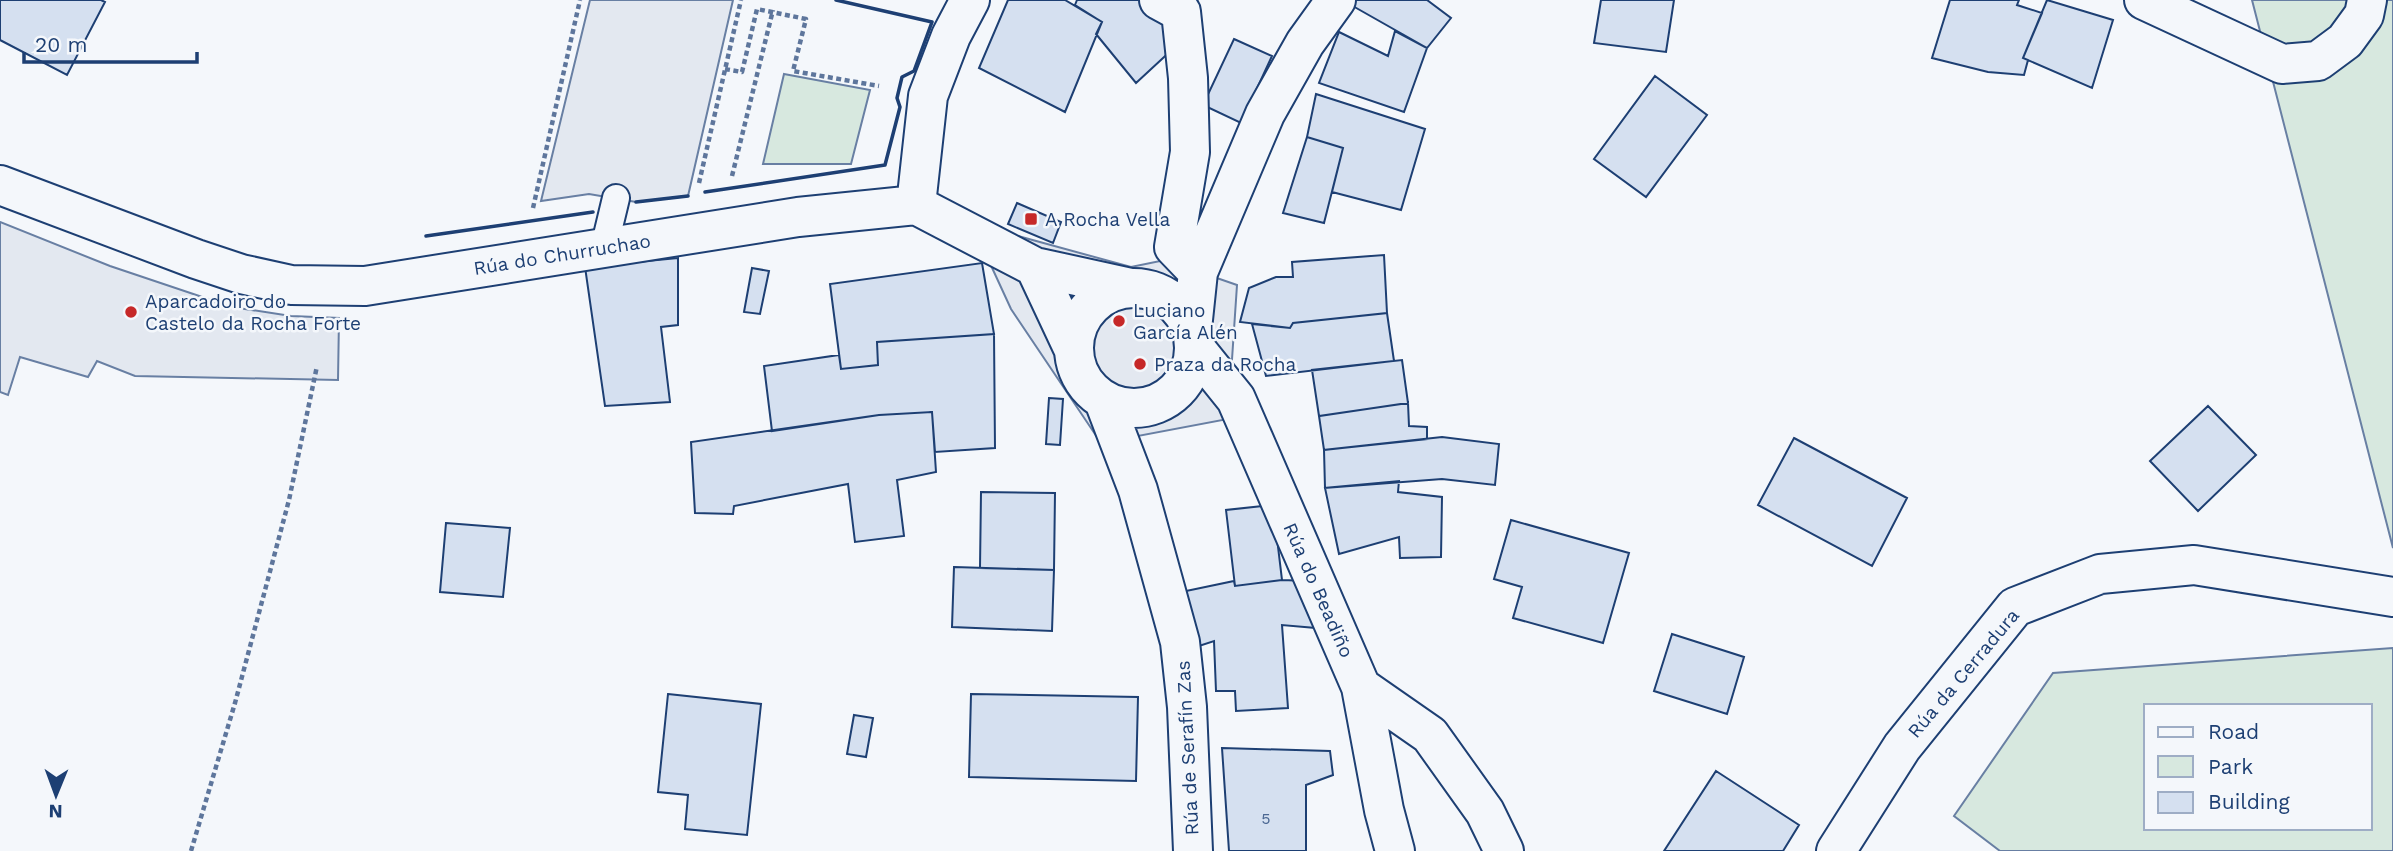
<svg xmlns="http://www.w3.org/2000/svg" width="2393" height="851" font-family="'Work Sans',sans-serif">
  <style>
    .green { fill: #d7e8df; stroke: #687fa3; stroke-width: 2; fill-rule: evenodd }
    .parking { fill: #e3e8f0; stroke: #687fa3; stroke-width: 2 }
    .building { fill: #d5e0f0; stroke: #1d3f73; stroke-width: 2 }
    .lines { fill: none; stroke-linecap: round; stroke-linejoin: round }
    .service-casing { stroke: #1d3f73; stroke-width: 30 }
    .minor-casing { stroke: #1d3f73; stroke-width: 42 }
    .path { stroke: #5e769c; stroke-width: 4.5; stroke-dasharray: 5 3.5; stroke-linecap: butt }
    .service { stroke: #f4f7fb; stroke-width: 26 }
    .minor { stroke: #f4f7fb; stroke-width: 38 }
    .wall { stroke: #1d3f73; stroke-width: 3.5 }
    .poi-dot { fill: #c62828; stroke: #f4f7fb; stroke-width: 2.5 }
    .labels { text-anchor: middle; stroke-width: 5; stroke-linejoin: round; paint-order: stroke }
    .number-label { font-size: 16px; fill: #4b6792 }
    .poi-label { font-size: 19px; fill: #1d3f73; stroke: #f4f7fb; text-anchor: start }
    .street-label { font-size: 19px; fill: #1d3f73; stroke: #f4f7fb }
  </style>
  <rect width="100%" height="100%" fill="#f4f7fb"/>
  <!-- green -->
  <path class="green" d="M2252,0H2393V548Z
    M784,74L870,90L851,164H763Z
    M2393,648V851H2000L1954,816L2053,673ZM2146,706H2370V828H2146Z"/>
  <!-- parking -->
  <path class="parking" d="M590,0H733L688,196L636,202L589,194L541,201Z
    M0,222L110,266L232,307L291,316L339,318L338,380L135,376L97,361L88,377L20,357L8,395L0,392Z
    M1018,236L1131,267L1165,260L1237,285L1228,419L1101,443L1011,309L988,259Z"/>
  <!-- building -->
  <path class="building" d="M0,0H101L105,2L67,75L0,40Z
    M1008,0H1065L1102,22L1065,112L979,68Z
    M1077,0H1148L1162,18L1176,46L1136,83L1096,34L1102,22L1075,5Z
    M1354,0H1427L1451,18L1427,48L1351,5Z
    M1601,0H1674L1666,52L1594,43Z
    M1950,0H2019L2017,5L2042,13L2023,58L2028,60L2024,75L1988,72L1932,58Z
    M2047,0L2113,20L2092,88L2023,58Z
    M1395,31L1427,48L1404,112L1319,83L1339,32L1388,56Z
    M1234,39L1272,56L1241,123L1203,105Z
    M1655,76L1707,115L1646,197L1594,159Z
    M1316,94L1425,129L1401,210L1332,192L1343,148L1307,137Z
    M1307,137L1343,148L1324,223L1283,213Z
    M1017,203L1061,222L1053,243L1008,224Z
    M1384,255L1387,313L1293,323L1290,328L1240,322L1249,288L1276,277H1293L1292,262Z
    M678,258V325L661,327L670,402L605,406L585,267Z
    M982,263L994,334L877,342L878,365L841,369L830,284Z
    M752,268L769,271L760,314L744,312Z
    M1387,313L1394,361L1266,376L1252,324L1290,328L1293,323Z
    M994,334L995,448L935,452L932,412L879,415L772,431L764,366L839,355L841,369L878,365L877,342Z
    M1402,360L1408,403L1319,416L1312,370Z
    M1049,398L1063,399L1060,445L1046,444Z
    M1408,403L1409,426L1427,427V439L1324,450L1319,416Z
    M2208,406L2256,455L2198,511L2150,461Z
    M932,412L936,472L897,480L904,536L855,542L848,484L734,506L733,514L695,513L691,442L879,415Z
    M1442,437L1499,444L1495,485L1442,479L1325,488L1324,450Z
    M1794,438L1907,498L1872,566L1758,505Z
    M1399,481L1398,492L1442,497L1441,557L1400,558L1399,537L1339,554L1325,488Z
    M981,492L1055,493L1054,570L980,568Z
    M1273,505L1282,580L1235,586L1226,510Z
    M1511,520L1629,553L1603,643L1513,618L1522,587L1494,579Z
    M446,523L510,528L503,597L440,592Z
    M954,567L1054,570L1052,631L952,627Z
    M1282,580L1308,581L1328,629L1282,625L1288,708L1236,711L1235,691H1216L1214,641L1199,646L1186,591L1234,581L1235,586Z
    M1672,634L1744,657L1727,714L1654,691Z
    M668,694L761,704L747,835L685,829L688,795L658,792Z
    M971,694L1138,697L1136,781L969,777Z
    M854,715L873,718L866,757L847,754Z
    M1222,748L1330,751L1333,775L1306,785V851H1229Z
    M1716,771L1799,825L1783,851H1664Z"/>
  <g class="lines">
    <!-- service casing -->
    <g class="service-casing">
      <path id="service" d="M604,248L616,198"/>
    </g>
    <!-- minor casing -->
    <g class="minor-casing">
      <path id="minor" d="M1159,0L1181,12L1188,78L1190,152L1174,247L1198,272
        M2144,0L2282,64L2318,61L2345,41L2364,15L2367,0
        M0,185L196,259L241,274L291,285L365,286L798,217L916,205L1035,267L1131,288
        M916,205L928,96L951,36L970,0
        M1035,267L1073,348
        M1074 348a60 60 0 1 1 120 0a60 60 0 1 1-120 0Z
        M1192,329L1198,272L1265,114L1305,43L1336,0
        M1195,348L1236,399L1361,687L1384,810L1395,851
        M1104,401L1138,490L1180,642L1187,707L1193,851
        M1361,687L1430,735L1485,812L1504,851
        M1836,851L1902,747L2015,607L2100,574L2194,565L2393,597"/>
    </g>
    <!-- path -->
    <path class="path" d="M725,69L742,72L757,9L806,19L793,71L879,86
      M732,176L773,10
      M699,183L741,0
      M533,208L580,0
      M191,851L235,703L289,500L317,366"/>
    <!-- service -->
    <use href="#service" class="service"/>
    <!-- minor -->
    <use href="#minor" class="minor"/>
    <!-- wall -->
    <path class="wall" d="M705,192L885,165L900,107L897,98L902,77L914,71L932,22L836,0
      M636,202L688,196
      M426,236L593,212"/>
  </g>
  <!-- markers -->
  <g class="poi-dot">
    <rect x="1024" y="212" width="14" height="14" rx="3.5"/>
    <circle cx="131" cy="312" r="7"/>
    <circle cx="1119" cy="321" r="7"/>
    <circle cx="1140" cy="364" r="7"/>
  </g>
  <g class="labels">
    <!-- number labels -->
    <g class="number-label">
      <text x="1266" y="824">5</text>
    </g>
    <!-- poi labels -->
    <g class="poi-label">
      <text x="1045" y="226">A Rocha Vella</text>
      <text x="145" y="308">Aparcadoiro do<tspan x="145" dy="22">Castelo da Rocha Forte</tspan></text>
      <text x="1133" y="317">Luciano<tspan x="1133" dy="22">García Alén</tspan></text>
      <text x="1154" y="371">Praza da Rocha</text>
    </g>
    <!-- street labels -->
    <g class="street-label">
      <text transform="translate(562 254) rotate(-9)" y="7">Rúa do Churruchao</text>
      <text transform="translate(1319 590) rotate(66)" y="7">Rúa do Beadiño</text>
      <text transform="translate(1963 673) rotate(-50)" y="7">Rúa da Cerradura</text>
      <text transform="translate(1187 748) rotate(-93)" y="7">Rúa de Serafín Zas</text>
    </g>
  </g>
  <!-- legend -->
  <rect x="2144" y="704" width="228" height="126" fill="#f4f7fb" stroke="#9eadc5" stroke-width="2"/>
  <rect x="2158" y="727" width="35" height="10" fill="#f4f7fb" stroke="#9eadc5" stroke-width="2"/>
  <text x="2208" y="739" font-size="21" fill="#1d3f73">Road</text>
  <rect x="2158" y="756" width="35" height="21" fill="#d7e8df" stroke="#9eadc5" stroke-width="2"/>
  <text x="2208" y="774" font-size="21" fill="#1d3f73">Park</text>
  <rect x="2158" y="792" width="35" height="21" fill="#d5e0f0" stroke="#9eadc5" stroke-width="2"/>
  <text x="2208" y="809" font-size="21" fill="#1d3f73">Building</text>
  <!-- north arrow -->
  <g transform="translate(56 795) rotate(181)" stroke="#f4f7fb" stroke-width="5" paint-order="stroke">
  <path d="M0-5L12 26L0 18L-12 26Z" fill="#1d3f73"/>
  <text y="-10" font-size="19" font-weight="bold" text-anchor="middle" fill="#1d3f73">N</text>
  </g>
  <!-- scale -->
  <path d="M24 52v10h173v-10" fill="none" stroke="#1d3f73" stroke-width="3.5"/>
  <text x="35" y="52" font-size="21" fill="#1d3f73" stroke="#f4f7fb" stroke-width="5" paint-order="stroke">20 m</text>
</svg>
